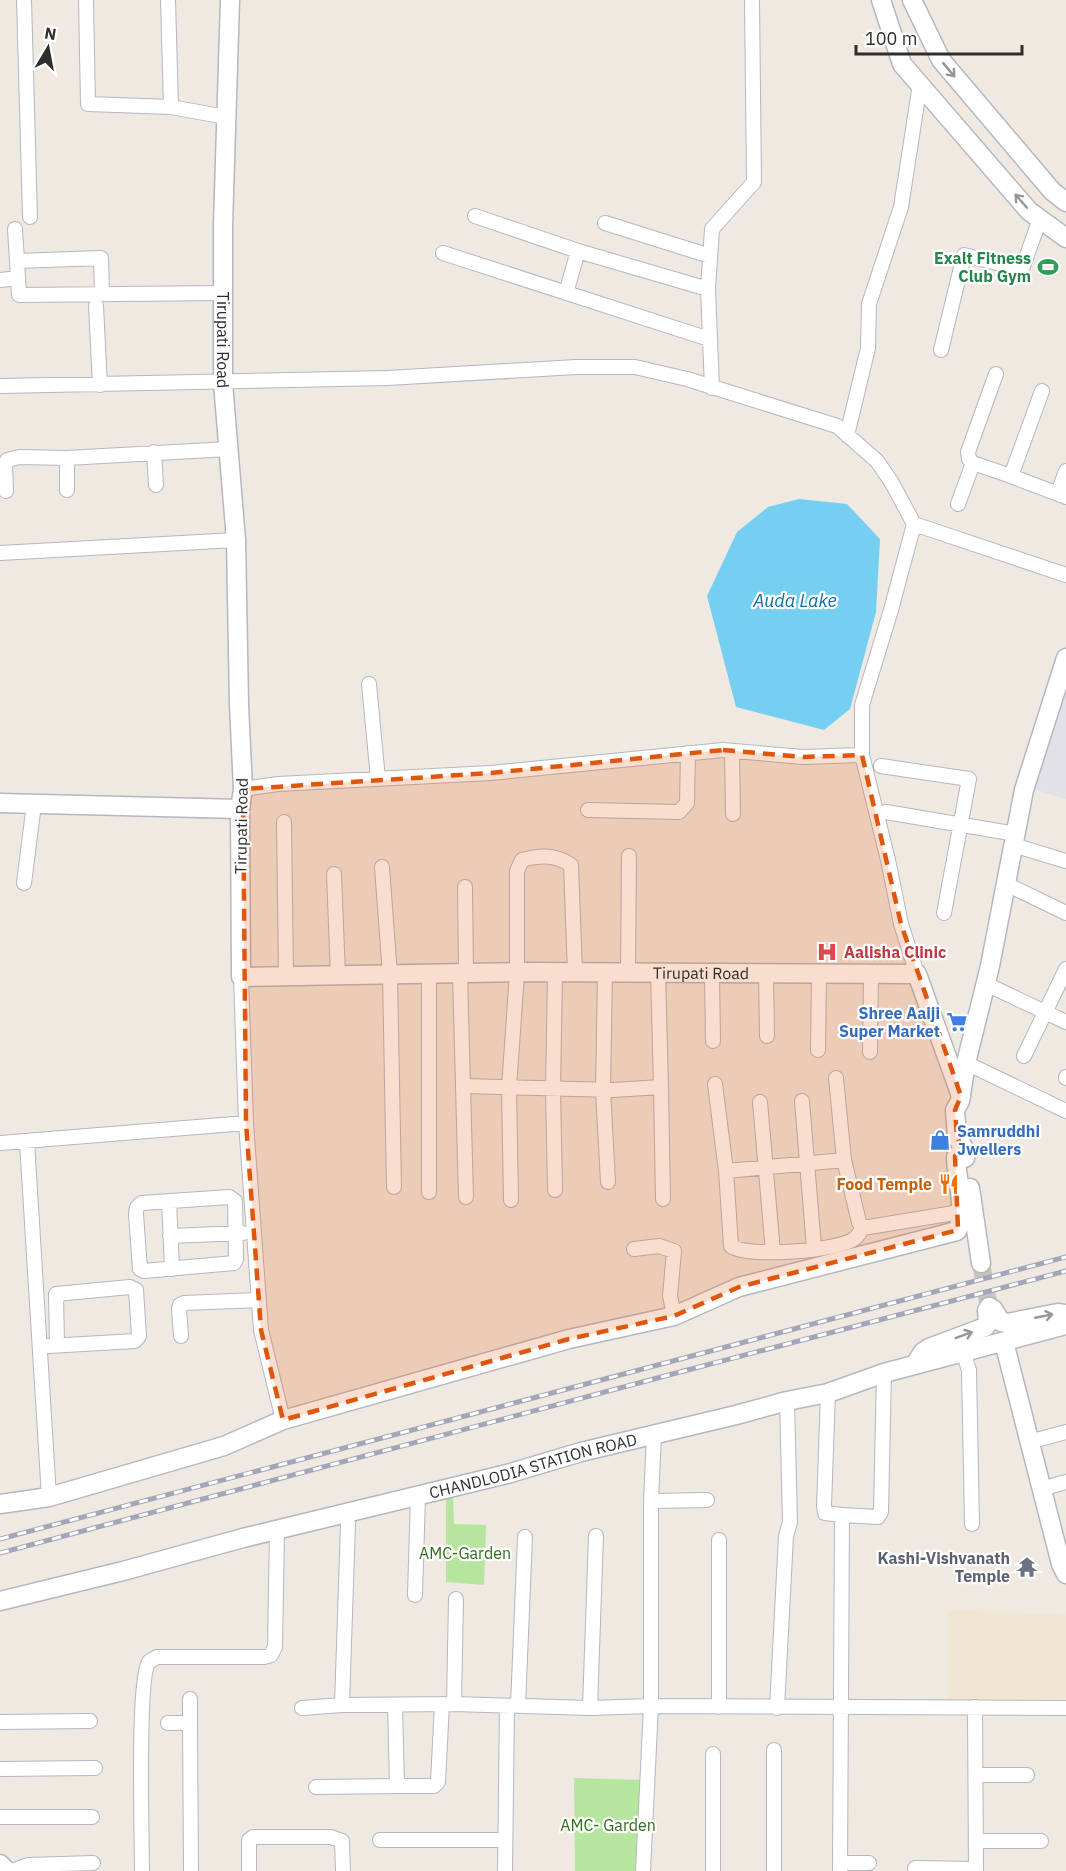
<svg xmlns="http://www.w3.org/2000/svg" width="1066" height="1871" font-family="'IBM Plex Sans',sans-serif">
  <style>
    .industrial { fill: #e3e1e8 }
    .education { fill: #f0e6d1 }
    .green { fill: #b6e59e }
    .water { fill: #75cff0 }
    .lines { fill: none; stroke-linecap: round; stroke-linejoin: round }
    .secondary-tunnel { stroke: #c8c4bd; stroke-width: 18; stroke-dasharray: 18 9; stroke-linecap: butt }
    .street-casing { stroke: #b4b7c1; stroke-width: 16 }
    .secondary-casing { stroke: #b4b7c1; stroke-width: 21 }
    .street { stroke: #fff; stroke-width: 14 }
    .secondary { stroke: #fff; stroke-width: 18 }
    .rail-casing { stroke: #a3a6b8; stroke-width: 5 }
    .rail { stroke: #fff; stroke-width: 3; stroke-dasharray: 9; stroke-linecap: butt }
    .oneway { stroke: #969696 }
    .marked { fill: #df570e; fill-opacity: 0.2; stroke: #df570e; stroke-width: 4.5; stroke-dasharray: 12 8; stroke-linejoin: round }
    .labels { text-anchor: middle; stroke-width: 4.5; stroke-linejoin: round; paint-order: stroke }
    .leisure-label { font-size: 16px; font-weight: bold; fill: #27864d; stroke: #fff; text-anchor: end }
    .street-label { font-size: 16px; fill: #2e2e2e; stroke: #fff }
    .health-label { font-size: 16px; font-weight: bold; fill: #be3a42; stroke: #fff; text-anchor: start }
    .shop-label { font-size: 16px; font-weight: bold; fill: #366cbe; stroke: #fff; text-anchor: end }
    .food-label { font-size: 16px; font-weight: bold; fill: #c56008; stroke: #fff; text-anchor: end }
    .park-label { font-size: 16px; fill: #2c6e1b; stroke: #fff }
    .worship-label { font-size: 16px; font-weight: bold; fill: #5b616d; stroke: #fff; text-anchor: end }
    .water-label { font-size: 18px; font-style: italic; fill: #0d6fa3; stroke: #fff }
  </style>
  <rect width="100%" height="100%" fill="#efe9e1"/>
  <!-- industrial -->
  <path class="industrial" d="M1066,684V799L1031,789Z"/>
  <!-- education -->
  <path class="education" d="M948,1610L1066,1615V1699L948,1700Z"/>
  <!-- green -->
  <path class="green" d="M453,1495L454,1524L486,1525L484,1585L446,1582V1497Z
    M574,1778L643,1780L642,1871H575Z"/>
  <!-- water -->
  <path class="water" d="M799,499L847,504L880,539L876,612L850,709L824,730L736,707L707,596L737,532L768,507Z"/>
  <g class="lines">
    <!-- secondary-tunnel -->
    <path class="secondary-tunnel" d="M981,1263L989,1307"/>
    <!-- street casing -->
    <g class="street-casing">
      <path id="street" d="M24,0L30,217
        M86,0L88,104L171,107L168,0
        M171,107L226,117
        M475,216L578,251
        M605,223L710,256
        M15,229L17,261
        M443,253L709,339
        M18,278L19,295L223,293
        M0,280L18,278L17,261L101,258L102,294
        M566,293L578,251L708,289
        M96,306L100,385
        M941,350L964,255L1022,269L1040,219
        M996,374L968,452L969,459L973,463L1011,476
        M0,386L388,378L576,367H635L687,379L837,426L877,461L892,483L914,524L1066,575
        M712,388L708,289L712,229L754,182L752,0
        M1042,391L1011,476L1066,497
        M847,435L868,348L869,304L901,207L920,84
        M154,452L156,485
        M67,490V458
        M6,491L5,465L7,460L19,457L67,458L229,449
        M1058,493L1066,471
        M958,504L973,463
        M914,524L891,610L862,705V755L888,860L901,924L917,974
        M0,553L236,540
        M369,684L378,779
        M732,751L733,814
        M881,766L969,779L944,913
        M243,789L278,784L491,773L723,750L803,757L862,755
        M588,810L679,812L687,803L688,753
        M886,812L1016,834
        M284,822L286,976
        M1013,845L1066,861
        M382,867L390,975L394,1187
        M334,874L338,976
        M24,883L34,804
        M1006,884L1066,913
        M465,887L466,973
        M605,973L603,1090L608,1182
        M628,973L629,856
        M712,973L713,1041
        M766,973L767,1036
        M429,974V1192
        M460,974L466,1197
        M241,977L246,1123L261,1330L283,1420
        M986,984L1066,1022
        M818,1050L819,974
        M870,1052L871,974
        M1024,1056L1066,969
        M966,1063L1066,1111
        M836,1078L844,1160L859,1222L863,1228L960,1212
        M1066,1078V1077
        M715,1084L726,1171
        M463,1086L613,1090L661,1087L658,973
        M661,1087L663,1199
        M802,1101L814,1248
        M760,1102L773,1252
        M27,1142L49,1497
        M0,1143L246,1123
        M844,1160L726,1171L731,1246C748,1258 838,1251 854,1239C857,1237 861,1231 863,1228
        M555,1190L553,1089L555,974
        M229,1197L235,1201L236,1259L234,1263L144,1271L140,1269L136,1214C136,1208 137,1206 142,1203Z
        M511,1200L509,1088L517,973V871L522,860C539,855 555,854 571,865L575,973
        M169,1201L172,1269
        M170,1236L243,1233
        M634,1249L659,1246L674,1251L670,1296L674,1316
        M181,1336L179,1309L180,1305L184,1303L259,1300
        M40,1346H49L135,1341L139,1336L136,1290L130,1287L56,1294L57,1345
        M963,1352L969,1370L972,1524
        M828,1393L824,1506L825,1513L842,1515L840,1871
        M1029,1442L1066,1432
        M1041,1489L1066,1482
        M651,1501L707,1500
        M842,1515L878,1517L881,1512L884,1373
        M348,1523L342,1705L454,1704L590,1708L651,1706L1066,1708
        M415,1595L418,1496
        M190,1699V1723
        M454,1704L456,1599
        M518,1706L525,1537
        M719,1707V1540
        M975,1707L976,1871
        M302,1708L342,1705
        M590,1708L596,1536
        M777,1708L786,1536L790,1522L787,1401
        M0,1722L90,1721
        M168,1723H190L191,1871
        M713,1754V1871
        M0,1769L95,1768
        M976,1775H1027
        M397,1786H434L438,1782L442,1704
        M316,1787L397,1786L395,1705
        M0,1817H92
        M380,1840H505
        M976,1841H1041
        M840,1863H869
        M915,1868L976,1869
        M12,1871L28,1865L93,1863
        M142,1871C142,1842 137,1677 149,1662C151,1660 154,1659 157,1657H264L271,1655L275,1647L277,1530
        M249,1871V1840L253,1837H331L342,1841L343,1871
        M505,1871L507,1706
        M643,1871L651,1706V1501L654,1435
        M774,1871V1750"/>
    </g>
    <!-- secondary casing -->
    <g class="secondary-casing">
      <g id="secondary">
        <path id="s1" d="M230,0L223,226V383L236,540L239,705L243,789L240,809L241,977L529,972L917,974L961,1096"/>
        <path d="M881,0L902,64L1029,211L1066,238"/>
        <path d="M912,0L941,60L1052,191L1066,202"/>
        <path d="M0,803L240,809"/>
        <path d="M965,1158L963,1147L957,1137L955,1110L960,1101L966,1063L990,966L1024,790L1066,658"/>
        <path d="M970,1188L981,1263"/>
        <path d="M989,1307L993,1309L1001,1322L1007,1323L1058,1313L1066,1314"/>
        <path d="M1004,1342L1061,1564L1066,1574"/>
        <path d="M917,1361L923,1352L929,1348L985,1327L988,1323L987,1310L989,1307"/>
        <path d="M0,1504L49,1497L224,1446L283,1420L569,1339L674,1316L739,1287L957,1231C967,1213 956,1177 956,1157L963,1149"/>
        <path id="s2" d="M0,1601L123,1571L243,1538L507,1474L581,1452L736,1415L787,1401L828,1393L884,1373L1066,1325"/>
        <path d="M0,1864L7,1871"/>
      </g>
    </g>
    <!-- street -->
    <use href="#street" class="street"/>
    <!-- secondary -->
    <use href="#secondary" class="secondary"/>
    <!-- rail casing -->
    <g class="rail-casing">
      <path id="rail" d="M0,1539L1066,1257
        M0,1553L680,1372L1066,1271"/>
    </g>
    <!-- rail -->
    <use href="#rail" class="rail"/>
  </g>
  <!-- one-way arrows -->
  <defs><path id="oneway-shaft" d="M-6 0H5M1.5-3L5.5 0L1.5 3" fill="none" stroke-width="1.6" stroke-linecap="round" stroke-linejoin="round" transform="scale(1.5)"/></defs>
  <g class="oneway">
    <use href="#oneway-shaft" transform="translate(949 70) rotate(50)"/>
    <use href="#oneway-shaft" transform="translate(1021 201) rotate(-131)"/>
    <use href="#oneway-shaft" transform="translate(1044 1316) rotate(-11)"/>
    <use href="#oneway-shaft" transform="translate(964 1335) rotate(-20)"/>
  </g>
  <!-- marked area -->
  <path class="marked" d="M723,750L803,757L862,755L901,924L961,1096L955,1110L957,1137L963,1149L955,1156L958,1230L739,1287L674,1316L569,1339L283,1420L261,1330L246,1123L243,789L491,773Z"/>
  <!-- icons -->
  <defs>
    <g id="stadium-bare" transform="scale(1.62)"><path d="M0-5a6.5 5 0 1 0 0 10a6.5 5 0 1 0 0-10ZM-3.5-1.8h7v3.6h-7Z" fill="#2e9e5b" stroke="#fff" stroke-width="2.5" paint-order="stroke"/></g>
    <g id="hospital-bare" transform="scale(1.62)"><path d="M-5-5h3v3.5h4V-5h3V5h-3V1.5h-4V5h-3Z" fill="#e0444e" stroke="#fff" stroke-width="2.5" paint-order="stroke"/></g>
    <g id="supermarket-bare" transform="scale(1.62)"><path d="M-6-5.5h2.5l.6 2H6L4.5 2H-2.5L-4.4-4H-6ZM-1.5 3.2a1.3 1.3 0 1 0 .1 0ZM3 3.2a1.3 1.3 0 1 0 .1 0Z" fill="#3f7fe0" stroke="#fff" stroke-width="2.5" paint-order="stroke"/></g>
    <g id="shop-bare" transform="scale(1.62)"><path d="M-5-2.5h2.3a2.7 3.5 0 0 1 5.4 0H5L5.5 6h-11ZM-1.5-2.5h3a1.5 2.3 0 0 0-3 0Z" fill="#3f7fe0" stroke="#fff" stroke-width="2.5" paint-order="stroke"/></g>
    <g id="restaurant-bare" transform="scale(1.62)"><path d="M-5-6h1v4h1v-4h1v4h1v-4h1v5L-1.5 .5V6h-2V.5L-5-1ZM5-6V6H3V1.5H1.5Q1.5-4 5-6Z" fill="#e8710a" stroke="#fff" stroke-width="2.5" paint-order="stroke"/></g>
    <g id="temple-bare" transform="scale(1.62)"><path d="M0-6L5-2H3V0L6.5 2.5H4V6H1.5V3h-3V6H-4V2.5H-6.5L-3 0V-2H-5Z" fill="#6b7280" stroke="#fff" stroke-width="2.5" paint-order="stroke"/></g>
  </defs>
  <g fill-rule="evenodd">
    <use href="#stadium-bare" x="1048" y="267"/>
    <use href="#hospital-bare" x="827" y="952"/>
    <use href="#supermarket-bare" x="957" y="1022"/>
    <use href="#shop-bare" x="940" y="1140"/>
    <use href="#restaurant-bare" x="949" y="1184"/>
    <use href="#temple-bare" x="1027" y="1567"/>
  </g>
  <g class="labels">
    <!-- leisure labels -->
    <g class="leisure-label">
      <text x="1031" y="264">Exalt Fitness<tspan x="1031" dy="18">Club Gym</tspan></text>
    </g>
    <!-- street labels -->
    <g class="street-label">
      <text dy="6" stroke="none"><textPath href="#s1" startOffset="340">Tirupati Road</textPath></text>
      <text transform="translate(241 826) rotate(-89)" y="6">Tirupati Road</text>
      <text dy="6" stroke="none"><textPath href="#s1" startOffset="1438">Tirupati Road</textPath></text>
      <text dy="6" stroke="none"><textPath href="#s2" startOffset="550">CHANDLODIA STATION ROAD</textPath></text>
    </g>
    <!-- health labels -->
    <g class="health-label">
      <text x="844" y="958">Aalisha Clinic</text>
    </g>
    <!-- shop labels -->
    <g class="shop-label">
      <text x="940" y="1019">Shree Aaiji<tspan x="940" dy="18">Super Market</tspan></text>
      <text x="957" y="1137" text-anchor="start">Samruddhi<tspan x="957" dy="18">Jwellers</tspan></text>
    </g>
    <!-- food labels -->
    <g class="food-label">
      <text x="932" y="1190">Food Temple</text>
    </g>
    <!-- park labels -->
    <g class="park-label">
      <text x="465" y="1559">AMC-Garden</text>
      <text x="608" y="1831">AMC- Garden</text>
    </g>
    <!-- worship labels -->
    <g class="worship-label">
      <text x="1010" y="1564">Kashi-Vishvanath<tspan x="1010" dy="18">Temple</tspan></text>
    </g>
    <!-- water labels -->
    <g class="water-label">
      <text x="795" y="607">Auda Lake</text>
    </g>
  </g>
  <!-- north arrow -->
  <g transform="translate(48 48) rotate(10)" stroke="#ffffff" stroke-width="4.5" paint-order="stroke">
  <path d="M0-4.5L10 22L0 15L-10 22Z" fill="#2e2e2e"/>
  <text y="-9" font-size="16" font-weight="bold" text-anchor="middle" fill="#2e2e2e">N</text>
  </g>
  <!-- scale -->
  <path d="M856 45v9h166v-9" fill="none" stroke="#2e2e2e" stroke-width="3"/>
  <text x="865" y="45" font-size="18" fill="#2e2e2e" stroke="#ffffff" stroke-width="4.5" paint-order="stroke">100 m</text>
</svg>
